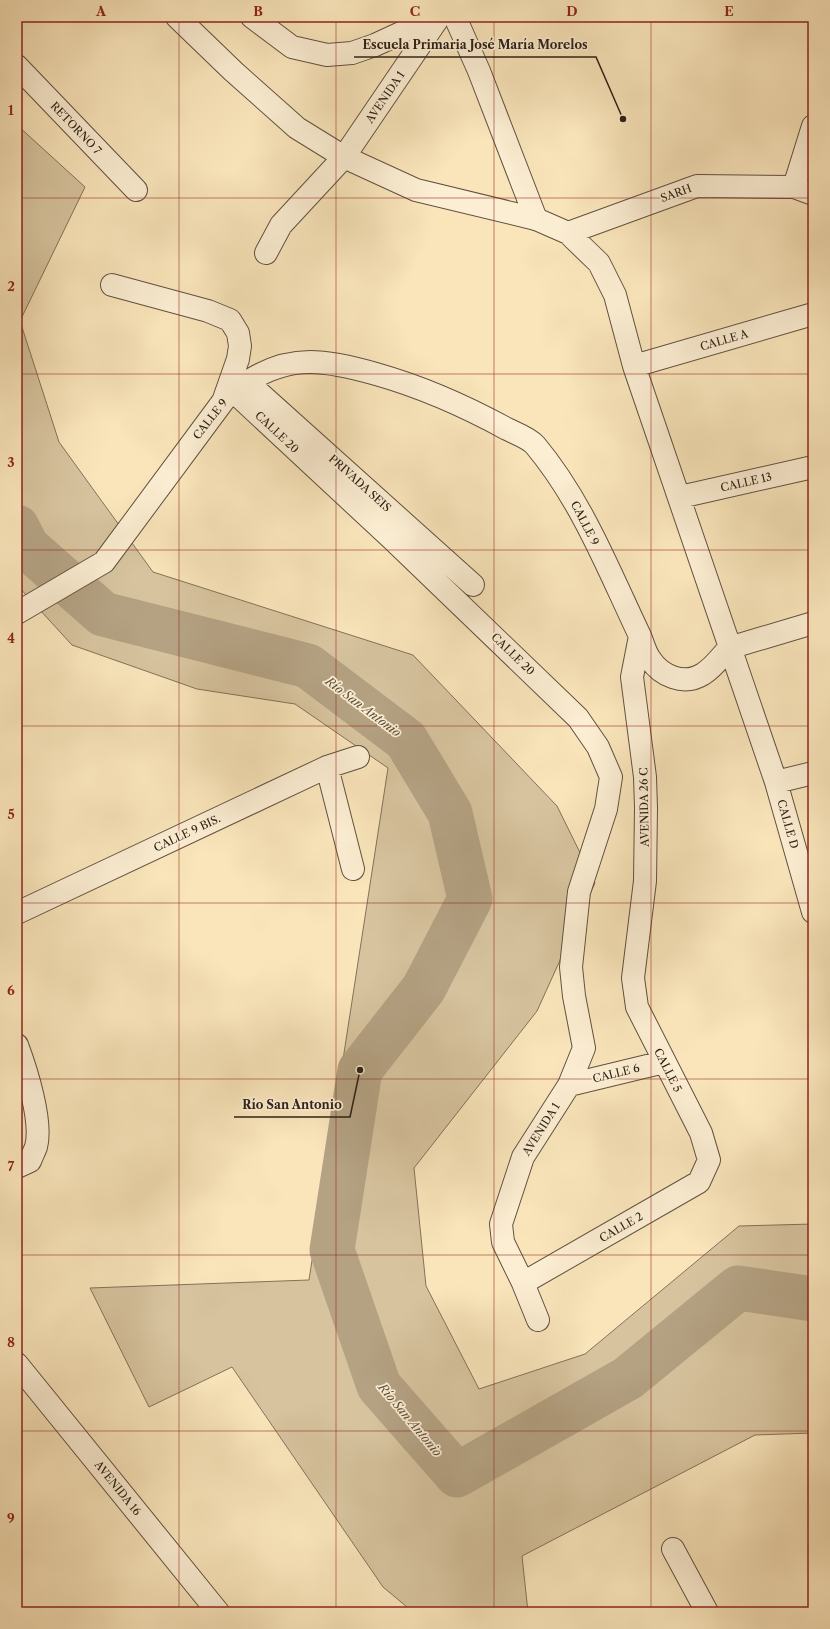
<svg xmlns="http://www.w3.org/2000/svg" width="830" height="1629" font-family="'Libre Caslon Text',serif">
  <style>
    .green { fill: #d7c49f; stroke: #82725a }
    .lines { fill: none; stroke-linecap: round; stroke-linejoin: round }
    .river { stroke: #b4a283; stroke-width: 45 }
    .minor-casing { stroke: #60513f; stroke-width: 24 }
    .tertiary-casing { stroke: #60513f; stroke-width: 24 }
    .minor { stroke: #fceed3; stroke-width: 22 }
    .tertiary { stroke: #fceed3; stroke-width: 22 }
    .grid { fill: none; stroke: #8f2418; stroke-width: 1; stroke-opacity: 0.55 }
    .labels { text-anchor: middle; stroke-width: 3.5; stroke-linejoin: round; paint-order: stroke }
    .street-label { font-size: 11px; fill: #2c2016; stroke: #fceed3 }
    .water-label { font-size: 12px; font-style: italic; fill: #5c4e3c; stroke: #fceed3 }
    .leader { fill: none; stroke: #2c2016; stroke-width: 1.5 }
    .callout-dot { fill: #2c2016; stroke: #fceed3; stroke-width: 1.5 }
    .callout-label { font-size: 12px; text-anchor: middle; font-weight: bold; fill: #2c2016; stroke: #fceed3; stroke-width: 3.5; stroke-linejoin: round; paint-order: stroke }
    .neatline { fill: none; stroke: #8f2418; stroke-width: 1.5 }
    .grid-label { font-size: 13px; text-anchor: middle; font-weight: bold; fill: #8f2418 }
  </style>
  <rect width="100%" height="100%" fill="#fae5bb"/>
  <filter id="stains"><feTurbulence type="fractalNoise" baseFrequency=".005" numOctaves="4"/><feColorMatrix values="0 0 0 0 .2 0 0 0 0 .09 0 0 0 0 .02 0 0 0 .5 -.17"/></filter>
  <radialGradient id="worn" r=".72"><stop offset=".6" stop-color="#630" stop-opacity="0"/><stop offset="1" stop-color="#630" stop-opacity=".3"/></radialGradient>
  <!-- green -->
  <path class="green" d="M17,125L85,187L20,321L59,442L153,572L413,655L557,806L595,883L537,1011L414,1168L426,1286L479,1389L585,1354L739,1226L813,1224V1433L755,1435L522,1556L528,1612H413L383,1587L232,1367L149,1407L90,1288L309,1280L388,768L295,704L197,689L72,645L17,585Z"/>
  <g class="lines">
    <!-- river -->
    <path class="river" d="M17,527L27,547L103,614L308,666L406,740L450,813L470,899L424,988L360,1070L332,1250L379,1386L457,1475L628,1378L738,1288L813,1299"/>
    <!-- minor casing -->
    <g class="minor-casing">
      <path id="minor" d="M17,66L136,190
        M794,187L813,126
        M536,219L568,233L599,263L615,295L634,366L776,782L813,912
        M568,233L697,186L794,187L813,194
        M266,253L281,225L344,157L439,17
        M112,285L208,311L230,320L238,333L240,346L238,359L224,399
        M634,366L813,314
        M246,381L473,585
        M233,391L392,539L578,718L598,747L611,777L606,809L579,892L571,967L574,996L584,1048L569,1085L523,1157L501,1224L503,1242L523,1283L538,1320
        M680,497L813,467
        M17,613L104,562L224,400C248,378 277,362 310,362C332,362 355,368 376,374C422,387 465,406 507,429C515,433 529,438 535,445C582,501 609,571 640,636C643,643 645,652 650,659C661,676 684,686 703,674C713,668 721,657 729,648
        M729,648L813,623
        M327,767L353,869
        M776,782L813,773
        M17,913L327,767L358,757
        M17,1045C26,1069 43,1122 36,1147C34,1152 32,1156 30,1161L17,1167
        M569,1085L664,1062
        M523,1283L699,1182L709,1160L701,1133L637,1007L633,978L645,881L646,808L645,777L632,677L640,636
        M17,1364L218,1612
        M673,1549L707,1612"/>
    </g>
    <!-- tertiary casing -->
    <g class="tertiary-casing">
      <path id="tertiary" d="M177,17L233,71L297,128L344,157L416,190L536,219
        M252,17L292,47L327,55L352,53L375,45L401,33L427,17
        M455,17L479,71L536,219"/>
    </g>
    <!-- minor -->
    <use href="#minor" class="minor"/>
    <!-- tertiary -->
    <use href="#tertiary" class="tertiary"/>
  </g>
  <!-- grid -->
  <path class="grid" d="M179,17V1612M336,17V1612M494,17V1612M651,17V1612M17,198H813M17,374H813M17,550H813M17,726H813M17,903H813M17,1079H813M17,1255H813M17,1431H813"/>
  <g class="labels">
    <!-- street labels -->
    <g class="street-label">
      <text transform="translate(385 97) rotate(-56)" y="4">AVENIDA 1</text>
      <text transform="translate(76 128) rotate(46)" y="4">RETORNO 7</text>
      <text transform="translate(676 193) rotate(-20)" y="4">SARH</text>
      <text transform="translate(724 340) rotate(-16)" y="4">CALLE A</text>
      <text transform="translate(210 419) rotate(-52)" y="4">CALLE 9</text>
      <text transform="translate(277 432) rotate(43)" y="4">CALLE 20</text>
      <text transform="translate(746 482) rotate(-13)" y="4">CALLE 13</text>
      <text transform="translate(360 483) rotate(42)" y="4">PRIVADA SEIS</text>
      <text transform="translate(585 523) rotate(63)" y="4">CALLE 9</text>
      <text transform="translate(513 654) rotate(44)" y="4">CALLE 20</text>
      <text transform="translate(644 807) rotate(-91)" y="4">AVENIDA 26 C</text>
      <text transform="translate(788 824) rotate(74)" y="4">CALLE D</text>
      <text transform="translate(187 833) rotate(-25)" y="4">CALLE 9 BIS.</text>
      <text transform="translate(668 1070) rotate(63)" y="4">CALLE 5</text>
      <text transform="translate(616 1073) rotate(-14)" y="4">CALLE 6</text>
      <text transform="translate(541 1129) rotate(-58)" y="4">AVENIDA 1</text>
      <text transform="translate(621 1227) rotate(-30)" y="4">CALLE 2</text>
      <text transform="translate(118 1488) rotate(51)" y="4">AVENIDA 16</text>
    </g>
    <!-- water labels -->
    <g class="water-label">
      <text transform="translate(363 707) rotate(37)" y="4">Río San Antonio</text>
      <text transform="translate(410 1420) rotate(50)" y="4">Río San Antonio</text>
    </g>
  </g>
  <!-- callouts -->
  <path class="leader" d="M623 119L596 57H354M360 1070L350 1117H234"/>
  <g class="callout-dot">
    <circle cx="623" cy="119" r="4"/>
    <circle cx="360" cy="1070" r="4"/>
  </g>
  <g class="callout-label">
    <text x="475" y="49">Escuela Primaria José María Morelos</text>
    <text x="292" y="1109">Río San Antonio</text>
  </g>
  <!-- margin -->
  <rect width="830" height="1629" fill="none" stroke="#fae5bb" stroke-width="44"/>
  <rect x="22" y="22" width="786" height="1585" class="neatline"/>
  <g class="grid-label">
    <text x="101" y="16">A</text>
    <text x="258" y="16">B</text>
    <text x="415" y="16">C</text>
    <text x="572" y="16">D</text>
    <text x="729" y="16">E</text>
    <text x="11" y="115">1</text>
    <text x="11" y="291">2</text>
    <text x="11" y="467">3</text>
    <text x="11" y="643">4</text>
    <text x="11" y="819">5</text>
    <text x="11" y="995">6</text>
    <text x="11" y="1171">7</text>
    <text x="11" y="1347">8</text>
    <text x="11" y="1523">9</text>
  </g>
  <rect width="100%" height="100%" filter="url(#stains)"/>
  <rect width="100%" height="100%" fill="url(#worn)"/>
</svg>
